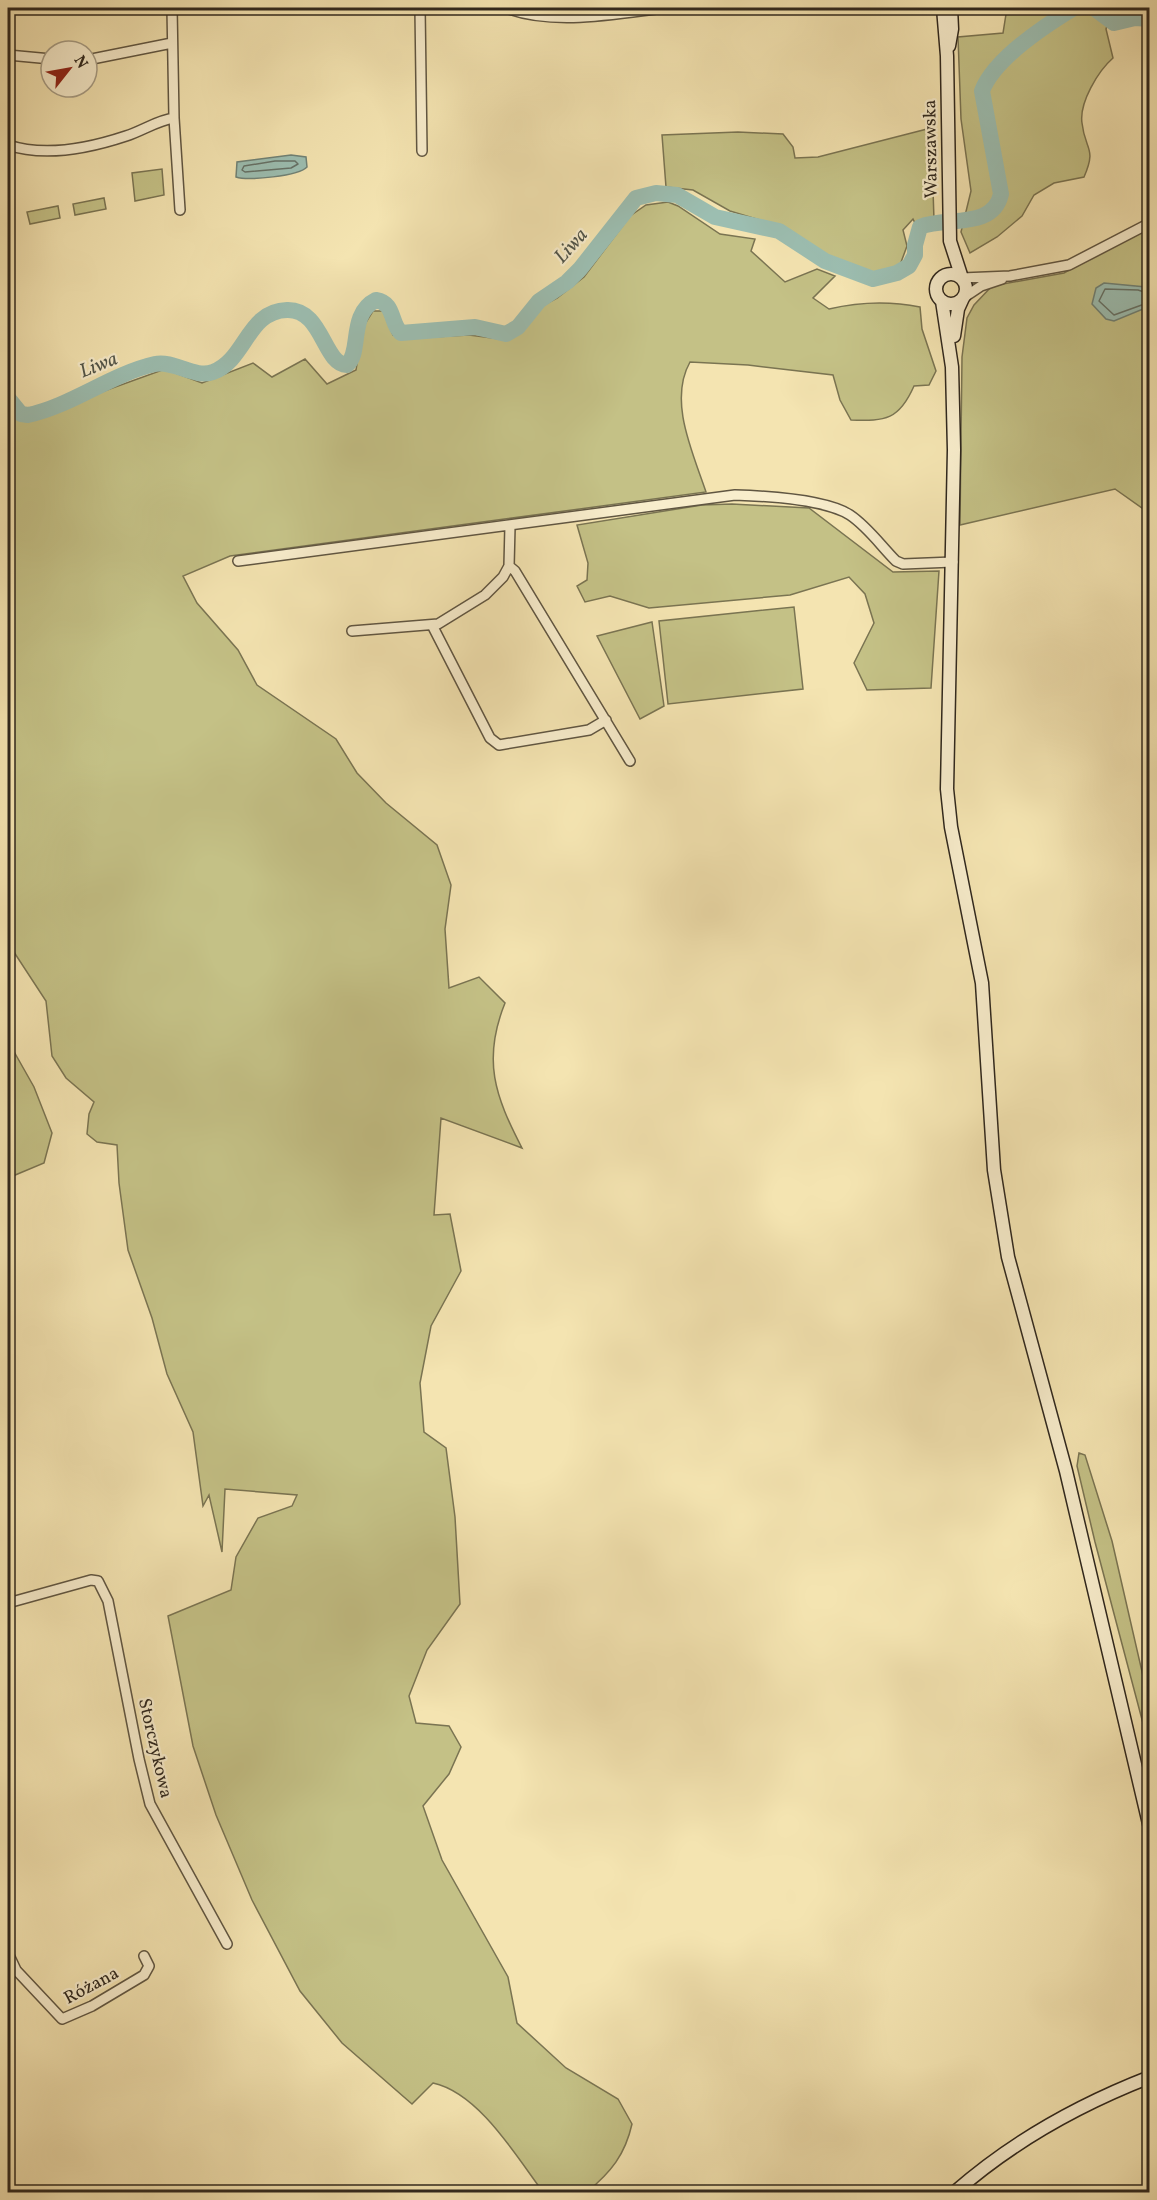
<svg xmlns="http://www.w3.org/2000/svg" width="1157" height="2200" font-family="Vollkorn,serif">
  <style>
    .green { fill: #c4c186; stroke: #7a7452; stroke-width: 1.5 }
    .water { fill: #9cbeb1; stroke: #708276; stroke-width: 1.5 }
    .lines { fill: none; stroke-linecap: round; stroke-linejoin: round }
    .shore { stroke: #667267; stroke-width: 1.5 }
    .river { stroke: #9cbeb1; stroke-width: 16 }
    .street-casing { stroke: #605642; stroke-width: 12 }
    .secondary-casing { stroke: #2f271d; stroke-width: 15 }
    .street { stroke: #f8edcc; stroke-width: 9 }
    .secondary { stroke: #f8edcc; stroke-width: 12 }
    .labels { text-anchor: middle; stroke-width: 4.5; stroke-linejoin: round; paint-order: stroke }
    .street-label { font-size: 18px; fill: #2f271d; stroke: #f8edcc }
    .water-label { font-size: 20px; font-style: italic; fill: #505449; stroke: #f8edcc }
  </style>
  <rect width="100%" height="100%" fill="#f4e4b1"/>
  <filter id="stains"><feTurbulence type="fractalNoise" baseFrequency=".00333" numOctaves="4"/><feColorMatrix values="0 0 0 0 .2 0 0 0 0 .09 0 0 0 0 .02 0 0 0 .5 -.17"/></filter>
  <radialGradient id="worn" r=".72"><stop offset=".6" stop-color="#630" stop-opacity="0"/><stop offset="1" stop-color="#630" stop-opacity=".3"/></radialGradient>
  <!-- green -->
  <path class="green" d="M1007,8H1113L1106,29L1113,58C1098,71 1079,103 1082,123C1085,151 1097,147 1084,177L1054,183L1034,195L1022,216L997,237L970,253L961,232L971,191L961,119L958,37L1003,33Z
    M931,128L934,220L916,225L913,219L903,230L907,246L900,265L875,274L847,267L796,238L783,227L730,211L693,190L666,187L662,135L738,132L783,134L793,147L795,158L818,157Z
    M162,169L164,195L135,201L132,173Z
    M104,198L106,209L75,215L73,204Z
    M668,202L678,206L720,234L755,239L751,251L785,282L817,269L835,276L813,298L829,309C859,302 890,301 920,307L922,329L936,371L929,385L914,386C899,420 886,421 851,420L840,400L833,375L748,365L690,362C668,401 693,453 706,492L230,556L183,576L197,603L238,650L257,685L336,739L357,773L386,803L437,845L451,885L445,929L449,988L479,977L505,1003C482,1060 495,1096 522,1148L441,1118L434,1215L450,1214L461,1271L431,1326L420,1383L424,1432L446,1448L455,1517L460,1604L427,1650L409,1696L416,1723L449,1726L461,1747L449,1774L423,1806L442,1860L508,1977L517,2023L566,2068L618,2099L632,2124C625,2155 611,2172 587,2192H543C516,2156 479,2093 433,2083L412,2104L342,2043L300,1991L252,1900L216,1815L193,1746L168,1616L231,1590L236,1557L258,1518L292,1506L297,1495L225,1489L222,1552L209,1495L203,1506L193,1432L167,1374L152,1318L128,1250L119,1183L117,1145L97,1142L87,1134L89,1114L94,1102L66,1078L52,1056L46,1001L8,943V406L19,417L46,412L165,369L202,383L253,363L272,377L305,359L327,384L356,370L363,327L373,311H383L393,335L432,337L469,335L500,339L527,325L540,307L557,298L584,277L630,216L646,205Z
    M58,206L60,218L30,224L27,212Z
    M1149,225V513L1115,489L960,525L962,357L967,318L974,305L992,286L1064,273Z
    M732,504L809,508L893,572L939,571L931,688L867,690L854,663L874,623L865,594L849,577L790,595L649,608L610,596L585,602L577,586L587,580L588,563L577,525L702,505Z
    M794,607L803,689L668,704L659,621Z
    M652,622L664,706L640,719L597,636Z
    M8,1041L34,1087L52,1133L44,1163L8,1178Z
    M1079,1453L1085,1455L1112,1541L1149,1702V1771L1145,1756L1149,1746L1095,1542L1077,1466Z"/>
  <!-- water -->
  <path class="water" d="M291,155L306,157L307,167C299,176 248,181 236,177L237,162Z
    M1104,283L1146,287L1149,291L1148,307L1114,321L1106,319L1092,304L1096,288Z"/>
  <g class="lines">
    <!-- shore -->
    <path class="shore" d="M275,161H295L298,164L291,168L245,172L242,170L244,166Z
      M1150,294L1138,290L1105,289L1099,301L1114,315L1150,302"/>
    <!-- river -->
    <path class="river" d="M1094,8L1114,23L1135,18L1150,19
      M8,398L21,414L28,415C71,406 111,374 155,364C174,360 195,379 213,372C246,360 247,311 287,310C323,309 323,364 347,365C362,352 348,314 376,300C395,303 390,323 401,333L475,327L506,334L518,327L539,301L567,282L580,269L636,198L656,193L677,195L715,217L779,231L825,261L873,279L897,273L909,266L915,255V245L920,227C946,216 993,230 1001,194L982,91C994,59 1046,25 1074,8"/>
    <!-- street casing -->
    <g class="street-casing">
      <path id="street" d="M172,8L174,118L180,210
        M420,8L422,151
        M506,8C553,26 615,14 664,8
        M8,55L51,59
        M87,60L172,43
        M8,145C44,157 90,148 126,136C142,131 158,120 174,118
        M962,278L1010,276L1069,265L1150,223
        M963,298L981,286L1002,279
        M238,561L735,495C765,496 825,499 850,515C868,527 881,546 896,561L903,564L953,562
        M509,566L515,571L630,761
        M432,625L490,738L499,745L589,730L606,720
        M352,631L438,624L485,595L503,577L509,566L510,526
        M8,1603L91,1580L98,1581L108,1601L139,1759L150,1804L227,1944
        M8,1953L16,1970L62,2019L92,2006L144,1975L149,1966L144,1956"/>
    </g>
    <!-- secondary casing -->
    <g class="secondary-casing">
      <path id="secondary" d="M943,8L947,56L950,241L962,278
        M949,46L952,29L951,8
        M936 289a15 15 0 1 1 30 0a15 15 0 1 1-30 0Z
        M942,301L952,367L954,450L947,789L951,827L982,983L994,1170L1008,1257L1066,1471L1150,1828
        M954,336L958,309L963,298
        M955,2192C1013,2141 1078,2105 1150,2077"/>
    </g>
    <!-- street -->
    <use href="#street" class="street"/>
    <!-- secondary -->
    <use href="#secondary" class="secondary"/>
  </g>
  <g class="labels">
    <!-- street labels -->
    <g class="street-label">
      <text transform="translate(930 149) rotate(-91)" y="6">Warszawska</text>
      <text transform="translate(156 1748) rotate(77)" y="6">Storczykowa</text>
      <text transform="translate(91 1985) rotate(-28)" y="6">Różana</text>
    </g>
    <!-- water labels -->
    <g class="water-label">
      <text transform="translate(570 245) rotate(-48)" y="7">Liwa</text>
      <text transform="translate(98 364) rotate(-22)" y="7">Liwa</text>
    </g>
  </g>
  <!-- margin -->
  <rect width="1157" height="2200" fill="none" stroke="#f4e4b1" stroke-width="30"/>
  <rect x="9" y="9" width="1139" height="2182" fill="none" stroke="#2f271d" stroke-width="3"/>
  <rect x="15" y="15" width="1127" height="2170" fill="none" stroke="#2f271d" stroke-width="1.5"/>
  <!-- north arrow -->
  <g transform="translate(69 69) rotate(59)"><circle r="28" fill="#f8edcc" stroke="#a89e86" stroke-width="1.5"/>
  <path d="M0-4.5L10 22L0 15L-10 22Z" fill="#8f2418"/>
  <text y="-9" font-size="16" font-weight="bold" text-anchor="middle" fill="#2f271d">N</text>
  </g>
  <rect width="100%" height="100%" filter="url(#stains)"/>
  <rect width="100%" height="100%" fill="url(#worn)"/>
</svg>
